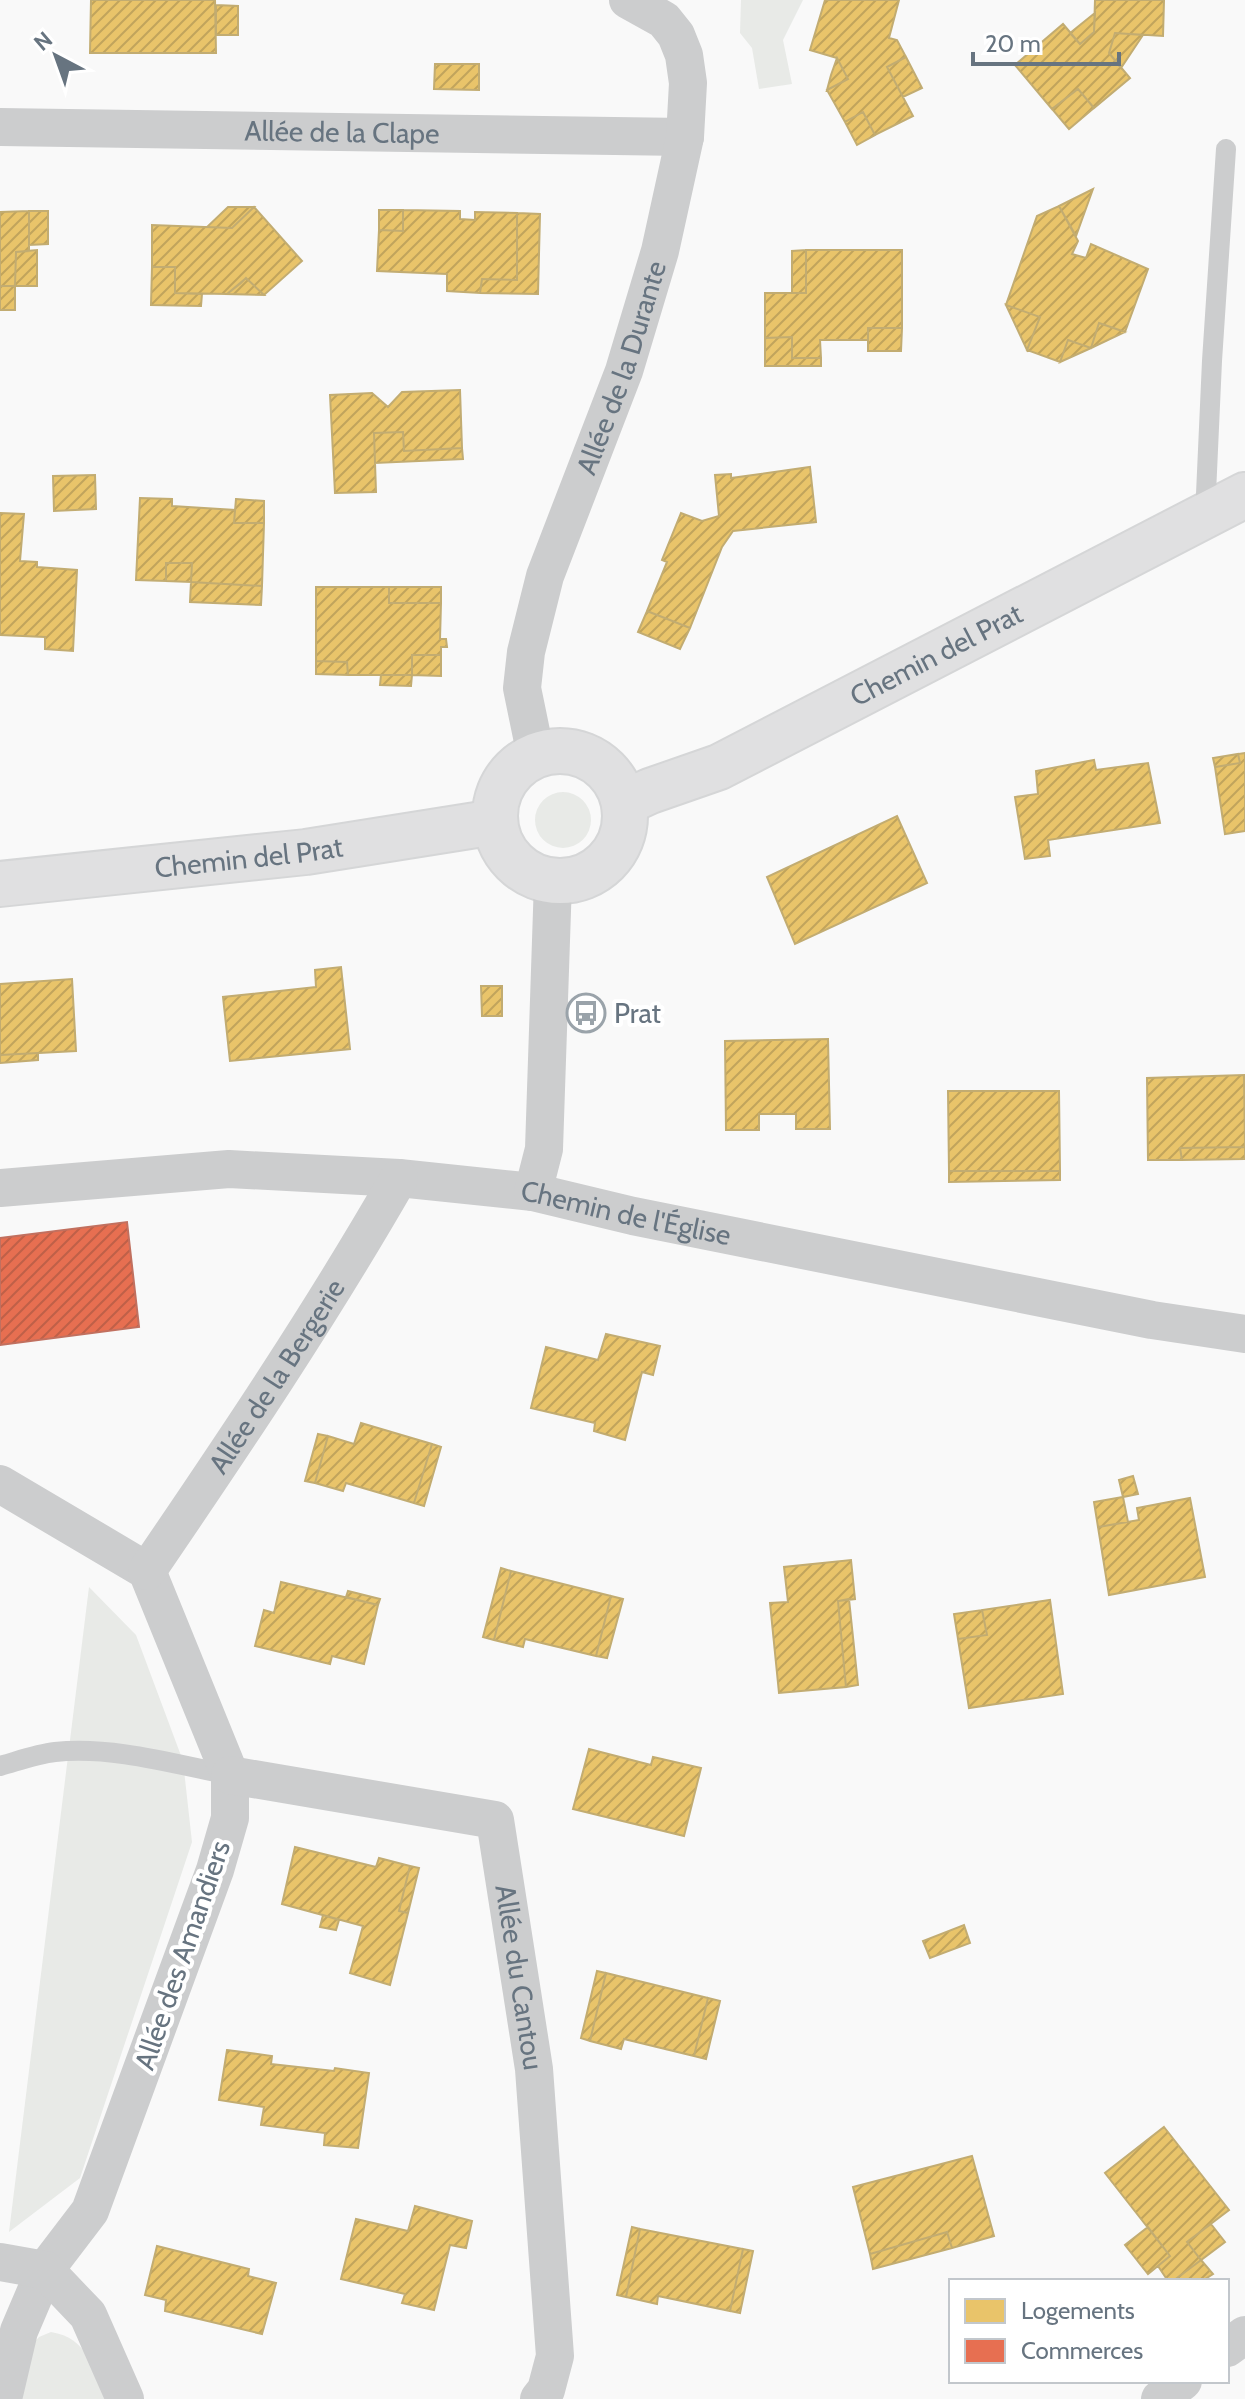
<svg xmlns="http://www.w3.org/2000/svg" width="1245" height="2399" font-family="Cabin,sans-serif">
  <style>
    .green { fill: #e8eae7 }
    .homes { fill: url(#homes-hatch); stroke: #c2ac71; stroke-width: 2 }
    .shops { fill: url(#shops-hatch); stroke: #c1705f; stroke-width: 2 }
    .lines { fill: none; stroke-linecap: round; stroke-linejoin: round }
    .secondary-casing { stroke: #d5d6d7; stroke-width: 48 }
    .lane { stroke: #cccdce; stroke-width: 20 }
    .street { stroke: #cccdce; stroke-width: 38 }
    .secondary { stroke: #e0e0e1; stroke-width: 44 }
    .labels { text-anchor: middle; stroke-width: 8; stroke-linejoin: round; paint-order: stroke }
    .street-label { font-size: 28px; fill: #677480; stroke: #fff }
    .poi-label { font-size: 28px; fill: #677480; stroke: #fff; text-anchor: start }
  </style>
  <defs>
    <pattern id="homes-hatch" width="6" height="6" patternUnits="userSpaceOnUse" patternTransform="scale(2)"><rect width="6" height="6" fill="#e9c46a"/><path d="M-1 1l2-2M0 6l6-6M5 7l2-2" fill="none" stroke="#c1a45c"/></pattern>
    <pattern id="shops-hatch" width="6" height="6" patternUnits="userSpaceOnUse" patternTransform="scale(2)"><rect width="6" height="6" fill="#e76f51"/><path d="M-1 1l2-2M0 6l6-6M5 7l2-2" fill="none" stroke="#bf6048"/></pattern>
  </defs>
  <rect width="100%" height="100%" fill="#f9f9f9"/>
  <!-- green -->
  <path class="green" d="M741,0H803L783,40L792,84L759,89L752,48L740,33Z
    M535 820a28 28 0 1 1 56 0a28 28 0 1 1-56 0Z
    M89,1587L136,1635L183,1761L192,1842L80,2178L9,2232Z
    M51,2332C88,2338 94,2369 107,2399H22L30,2347L39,2337Z"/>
  <!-- homes -->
  <path class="homes" d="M91,0H215L216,53H90Z
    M825,0H899L889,38L897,40L906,57L887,67L913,116L875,135L863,112L845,122L827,90L848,79L837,58L810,50Z
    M1095,0H1164L1163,36L1115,33L1109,53L1130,78L1094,108L1078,89L1052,109L1015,65L1063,24L1080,44L1094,32Z
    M216,5L238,6V35H216Z
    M1095,13L1094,32L1080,44L1070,33Z
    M1115,33L1143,35L1121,68L1109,53Z
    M906,57L922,88L903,97L887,67Z
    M837,58L848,79L827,90L831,75Z
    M435,64H479V90L434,89Z
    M1078,89L1094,108L1069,129L1052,109Z
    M863,112L875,135L857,145L845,122Z
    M1093,189L1076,236L1059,206Z
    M1059,206L1078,241L1072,254L1086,258L1091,244L1148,269L1125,332L1099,323L1091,348L1068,340L1060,362L1027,350L1040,317L1006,305L1037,216Z
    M228,207H254L232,228L207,227Z
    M254,207L302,261L264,295L246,278L227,294L175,293V267H152V225L232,228Z
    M379,210H403V231L379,230Z
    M403,210L460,211V219L475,220V212L517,213V280L482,279L480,293L447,291V274L377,271L379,230L403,231Z
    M29,211H48V244L29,245Z
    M29,211V251L16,252L15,286H0V212Z
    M517,213L540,214L538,294L480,293L482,279L517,280Z
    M37,250V286H15L16,252Z
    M806,250V293H792V251Z
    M806,250H902V328H868V340H820L821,358H792V337L765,338V293H806Z
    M152,267H175V293L202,294L201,306L151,305Z
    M246,278L264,295L227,294L241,283Z
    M0,286H15V310H0Z
    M1006,305L1040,317L1027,350Z
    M1099,323L1125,332L1091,348Z
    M868,328H902L901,351H868Z
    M792,337V358H821V366H765V338Z
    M1068,340L1091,348L1060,362Z
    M460,390L462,448L404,451L403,432L374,433L376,492L335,493L330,395L372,393L388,407L402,392Z
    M403,432L404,451L462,448L463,459L375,463L374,433Z
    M810,467L816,522L733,531L722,547L690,628L647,611L667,562L662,560L681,513L702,521L719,516L715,475L731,474V478Z
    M95,475L96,509L54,511L53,476Z
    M140,498L172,499V506L235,510L234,523H264L262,586L191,582L192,563H166V581L136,580Z
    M236,499L264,501V523H234Z
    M0,513L24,514L20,561L37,562V567L77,570L73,651L45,649V637L0,635Z
    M166,563H192L191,582L166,581Z
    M191,582L262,586L261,605L190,602Z
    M316,587H389V603H441L440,639H446L447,647H441V655H412V675H348L347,662L316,661Z
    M389,587H441V603H389Z
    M647,611L690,628L680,649L638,632Z
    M412,655H441V676L412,675Z
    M316,661L347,662L348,675L316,674Z
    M381,675H412L411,686L380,685Z
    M1245,753V831L1225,834L1215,767L1240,763L1238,754Z
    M1238,754L1240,763L1215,767L1213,758Z
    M1094,760L1096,770L1148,763L1160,823L1048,840L1050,856L1025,859L1015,797L1038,794L1036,771Z
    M897,816L927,883L795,944L767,877Z
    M341,967L350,1049L230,1061L223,997L316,987L315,970Z
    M72,979L76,1051L0,1055V984Z
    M481,986H502V1016H482Z
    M828,1039L830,1129H796V1114H759V1130H726L725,1041Z
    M38,1053V1060L0,1063V1055Z
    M1244,1075L1245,1147L1180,1148L1182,1160H1148L1147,1078Z
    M948,1091H1059L1060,1171H949Z
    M1245,1147V1159L1182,1160L1180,1148Z
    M949,1171H1060V1180L949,1182Z
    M606,1334L660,1346L653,1375L642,1372L625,1440L594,1431L595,1423L531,1408L546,1347L598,1360Z
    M361,1423L432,1444L414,1503L346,1483L343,1491L315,1483L328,1436L354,1444Z
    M318,1434L328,1436L315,1483L305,1481Z
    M432,1444L441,1447L424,1506L414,1503Z
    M1133,1476L1138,1494L1123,1497L1119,1480Z
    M1123,1497L1128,1522L1098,1527L1094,1502Z
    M1190,1498L1205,1577L1109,1595L1098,1527L1139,1520L1137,1508Z
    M851,1560L855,1599L838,1601L846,1687L779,1693L770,1603L788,1602L784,1567Z
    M501,1568L511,1571L494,1640L483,1637Z
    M511,1571L611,1596L596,1656L525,1639L523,1647L494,1640Z
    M281,1582L378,1605L364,1664L332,1656L330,1664L255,1646L264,1610L274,1613Z
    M348,1591L380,1599L378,1605L346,1597Z
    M611,1596L623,1599L607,1658L596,1656Z
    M849,1599L858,1685L846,1687L838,1601Z
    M1050,1600L1063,1694L969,1708L958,1639L987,1635L982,1610Z
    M982,1610L987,1635L958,1639L954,1614Z
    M589,1749L651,1765L653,1757L701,1768L684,1836L573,1809Z
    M295,1847L376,1867L379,1858L410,1866L399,1911L408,1913L390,1985L350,1973L363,1926L282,1904Z
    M410,1866L419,1868L408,1913L399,1911Z
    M323,1915L339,1920L336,1930L320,1927Z
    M964,1925L970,1943L930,1958L923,1941Z
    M597,1971L606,1973L590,2041L581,2038Z
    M606,1973L708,1998L694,2056L624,2039L621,2049L590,2041Z
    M708,1998L720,2001L706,2059L694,2056Z
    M227,2050L272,2056L271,2064L334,2071L335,2068L369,2073L358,2148L324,2145L325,2133L261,2125L264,2107L219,2100Z
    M1164,2127L1229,2210L1187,2242L1201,2260L1173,2281H1168L1158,2266L1170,2256L1105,2173Z
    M972,2156L994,2236L952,2248L947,2232L870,2254L853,2187Z
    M415,2206L472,2221L466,2248L450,2245L434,2310L402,2303L405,2294L341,2279L356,2219L408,2231Z
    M1211,2224L1225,2242L1201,2260L1187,2242Z
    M632,2227L640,2229L626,2297L617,2295Z
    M1148,2227L1170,2256L1148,2274L1125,2245Z
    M640,2229L743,2249L730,2311L658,2296L657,2304L626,2297Z
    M947,2232L952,2248L873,2269L870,2254Z
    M157,2246L249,2269L248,2276L276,2283L262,2334L165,2311L166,2300L145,2295Z
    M743,2249L753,2251L740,2313L730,2311Z
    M1201,2260L1213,2274L1202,2281H1173Z"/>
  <!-- shops -->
  <path class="shops" d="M127,1222L139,1327L0,1345V1238Z"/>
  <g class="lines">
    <!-- secondary casing -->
    <g class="secondary-casing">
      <g id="secondary">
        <circle cx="560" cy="816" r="65"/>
        <path id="s6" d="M624,803L650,791L719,767L1245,495"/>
        <path id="s7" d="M0,884L306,852L495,822"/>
      </g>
    </g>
    <!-- lane -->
    <path class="lane" d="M1205,516L1212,361L1226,149
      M0,1766C18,1761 37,1754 55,1752C113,1746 174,1764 230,1775"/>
    <!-- street -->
    <g class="street">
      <path id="s1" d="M0,127L685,137"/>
      <path id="s2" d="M536,756L522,688L526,652L545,576L624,371L660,251L685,137L688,83L684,55L676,35L664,20L628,0"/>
      <path id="s3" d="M0,1188L229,1169L399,1178L533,1192L633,1216L1152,1320L1245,1334"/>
      <path d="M533,1192L544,1149L553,881"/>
      <path d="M0,1484L147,1571L230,1775V1818L215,1870L90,2211L45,2270L19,2331L3,2399"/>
      <path id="s4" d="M147,1571C235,1442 321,1314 399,1178"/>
      <path id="s5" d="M230,1775L495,1820L534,2069L555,2356L546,2390L539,2399"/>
      <path d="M0,2262L45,2270L88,2315L125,2399"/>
      <path d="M1227,2348L1245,2335"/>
      <path d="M1160,2399L1183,2381"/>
    </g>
    <!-- secondary -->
    <use href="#secondary" class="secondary"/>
  </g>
  <!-- icons -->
  <defs>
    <g id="bus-ring" transform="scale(2)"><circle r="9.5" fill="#fff" stroke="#9aa3aa" stroke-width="1.5"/><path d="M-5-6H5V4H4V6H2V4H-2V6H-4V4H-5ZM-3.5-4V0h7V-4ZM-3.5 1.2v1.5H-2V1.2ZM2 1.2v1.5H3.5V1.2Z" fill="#9aa3aa"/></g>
  </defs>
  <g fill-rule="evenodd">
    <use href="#bus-ring" x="586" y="1013"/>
  </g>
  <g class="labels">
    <!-- street labels -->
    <g class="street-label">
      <text dy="10" stroke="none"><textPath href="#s1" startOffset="342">Allée de la Clape</textPath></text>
      <text dy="10" stroke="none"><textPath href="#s2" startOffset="406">Allée de la Durante</textPath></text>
      <text dy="10" stroke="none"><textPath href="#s6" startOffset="346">Chemin del Prat</textPath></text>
      <text dy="10" stroke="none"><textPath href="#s7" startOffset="250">Chemin del Prat</textPath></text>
      <text dy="10" stroke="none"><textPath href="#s3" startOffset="630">Chemin de l'Église</textPath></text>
      <text dy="10" stroke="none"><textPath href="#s4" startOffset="234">Allée de la Bergerie</textPath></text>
      <text transform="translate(182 1955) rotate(-71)" y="10">Allée des Amandiers</text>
      <text dy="10" stroke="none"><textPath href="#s5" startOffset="428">Allée du Cantou</textPath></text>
    </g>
    <!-- poi labels -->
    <g class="poi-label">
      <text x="614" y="1023">Prat</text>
    </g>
  </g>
  <!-- legend -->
  <rect x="949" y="2279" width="280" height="104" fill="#ffffff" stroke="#c2c7cc" stroke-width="2"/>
  <rect x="965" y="2299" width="40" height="24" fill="#e9c46a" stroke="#c2c7cc" stroke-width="2"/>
  <text x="1021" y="2319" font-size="24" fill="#677480">Logements</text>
  <rect x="965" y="2339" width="40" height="24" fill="#e76f51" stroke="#c2c7cc" stroke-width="2"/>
  <text x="1021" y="2359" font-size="24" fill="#677480">Commerces</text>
  <!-- north arrow -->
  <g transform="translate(56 56) rotate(319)" stroke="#ffffff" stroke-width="6" paint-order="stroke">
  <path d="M0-6L14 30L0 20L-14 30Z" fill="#677480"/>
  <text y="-12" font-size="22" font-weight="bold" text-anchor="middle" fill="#677480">N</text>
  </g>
  <!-- scale -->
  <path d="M973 52v12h146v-12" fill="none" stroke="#677480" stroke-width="4"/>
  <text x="985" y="52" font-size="24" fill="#677480" stroke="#ffffff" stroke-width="6" paint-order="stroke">20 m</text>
</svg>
